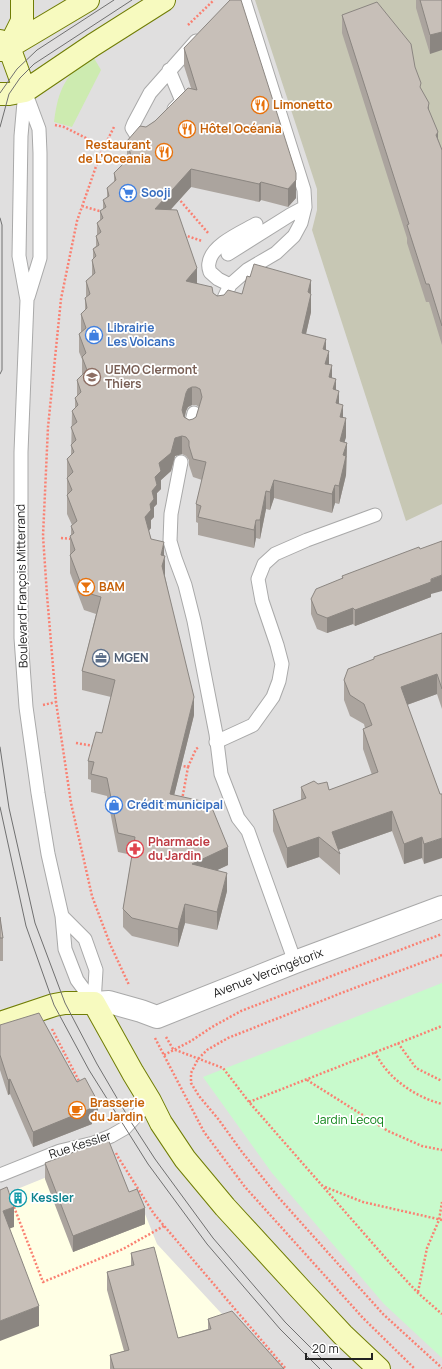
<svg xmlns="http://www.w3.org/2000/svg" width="442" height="1369" font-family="Manrope,sans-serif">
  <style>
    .residential { fill: #e0dfdf }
    .education { fill: #ffffe5 }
    .construction { fill: #c7c7b4 }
    .grass { fill: #cdebb0 }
    .park { fill: #c8facc }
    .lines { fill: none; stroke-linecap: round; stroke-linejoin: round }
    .service-casing { stroke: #a9a9a9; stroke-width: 15 }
    .tertiary-casing { stroke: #a9a9a9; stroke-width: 24 }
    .secondary-casing { stroke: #707d05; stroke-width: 24 }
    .path { stroke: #fa8072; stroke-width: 2.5; stroke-dasharray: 2 2; stroke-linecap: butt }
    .service { stroke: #fff; stroke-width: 13 }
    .tertiary { stroke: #fff; stroke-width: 22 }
    .secondary { stroke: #f7fabf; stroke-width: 22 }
    .tram { stroke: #707070; stroke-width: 1 }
    .wall { fill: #aba49e; fill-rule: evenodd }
    .shaded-wall { fill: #8b8681 }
    .building { fill: #c7bfb8; stroke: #8b8681; fill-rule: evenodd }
    .labels { text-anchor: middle; stroke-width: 3.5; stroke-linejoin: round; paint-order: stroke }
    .food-label { font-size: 12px; font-weight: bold; fill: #c56008; stroke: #fff; text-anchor: start }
    .shop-label { font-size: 12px; font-weight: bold; fill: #366cbe; stroke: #fff; text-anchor: start }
    .education-label { font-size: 12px; font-weight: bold; fill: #785e54; stroke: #fff; text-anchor: start }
    .street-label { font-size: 12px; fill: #222; stroke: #fff }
    .service-label { font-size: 12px; font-weight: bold; fill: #4e5e75; stroke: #fff; text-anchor: start }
    .health-label { font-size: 12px; font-weight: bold; fill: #be3a42; stroke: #fff; text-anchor: start }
    .park-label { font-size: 12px; fill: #0c8416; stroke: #fff }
    .culture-label { font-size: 12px; font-weight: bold; fill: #0d838f; stroke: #fff; text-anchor: start }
  </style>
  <rect width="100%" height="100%" fill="#f2efe9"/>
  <!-- residential -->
  <path class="residential" d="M0,0H442V1369H0Z"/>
  <!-- education -->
  <path class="education" d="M111,1151L132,1202L139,1199L157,1244L273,1369H0V1196Z"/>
  <!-- construction -->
  <path class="construction" d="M255,0H442V504L406,521L312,230L317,210V189Z"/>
  <!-- grass -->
  <path class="grass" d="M91,53L101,70L72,127L54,122C58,88 66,76 91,53Z"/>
  <!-- park -->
  <path class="park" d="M442,983V1358L384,1304L272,1173L203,1077Z"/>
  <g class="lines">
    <!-- service casing -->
    <g class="service-casing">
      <path id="service" d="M169,70L182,101L174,109
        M25,91L21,136L19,256L27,300L21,452V638L26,707L38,793L48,854L62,916L65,949L77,980L94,1003
        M26,94L39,129L40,153V258L28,297
        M149,134L145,136H137L132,128L134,123L150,93L196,41
        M228,254L290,215L305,207
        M230,285L218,279L210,272C209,269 208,266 209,263C211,245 242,232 256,224
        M220,307L230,285L247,270L276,253L294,236L301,223L305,207L304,190L244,0
        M190,430L194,413
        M181,462L171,514L170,541L175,558L185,585L194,621L216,734L221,774L238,818L248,831L295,962
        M216,742L253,725L273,697L279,681L282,664L277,645L262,601L258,579L264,564L275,554L307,540L375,515
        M62,916L85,939L96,970L94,1003
        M0,1175L60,1151L94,1143L111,1136L125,1128L150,1101"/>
    </g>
    <!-- tertiary casing -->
    <g class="tertiary-casing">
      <path id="tertiary" d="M94,1003L109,1002L141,1011L157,1017L295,962L442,907"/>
    </g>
    <!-- secondary casing -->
    <g class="secondary-casing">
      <path id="secondary" d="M0,41L9,47L25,91
        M9,47L22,21V0
        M0,50L9,47L88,0
        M0,94H9L25,91L93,45L164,0
        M0,1023L54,1005L65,1003H94L133,1073L150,1101L161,1123L185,1159L225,1207L303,1292L343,1335L379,1369"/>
    </g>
    <!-- path -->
    <path class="path" d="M188,25L214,0
      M55,125L64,127L104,147
      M114,127L100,155L77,221L61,299L48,427L43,536L47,595L56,702L71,803L92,896L110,944L129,985
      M178,198L209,234
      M82,206L103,212
      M184,235L202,241
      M61,538L72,539
      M43,705L56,702
      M76,743L94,746
      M188,767L196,749L199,747
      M182,800L188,767L182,766
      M442,955L344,992L228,1038L207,1050L198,1059L191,1073V1083L199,1096L219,1120L242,1152L279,1198L383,1314L442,1368
      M52,1029L80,1083
      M166,1037L173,1049L223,1068L249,1102L389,1262L418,1293L442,1314
      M155,1038L204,1132L245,1187L363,1318L415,1369
      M398,1043L416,1068L442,1081
      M375,1052C387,1078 415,1097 442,1104
      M164,1055L191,1041L212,1027L241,1011L342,972L442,934
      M307,1080L388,1131L422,1146L442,1150
      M249,1102L442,1026
      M116,1153L118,1157L154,1214L286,1369
      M325,1187L363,1202L442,1220
      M14,1207L43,1282L123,1249L164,1226
      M418,1292L427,1248L439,1220L442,1202"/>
    <!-- service -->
    <use href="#service" class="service"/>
    <!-- tertiary -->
    <use href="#tertiary" class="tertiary"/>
    <!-- secondary -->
    <use href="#secondary" class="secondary"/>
    <!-- tram -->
    <path class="tram" d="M0,93L17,69L37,50L114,0
      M0,127L9,94L20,78L34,64L132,0
      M0,218L2,225V370L0,374
      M0,747L9,808L35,923L65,1003L97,1064L131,1122L155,1159L213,1238L285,1322L332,1369
      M0,807L26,926L54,1005L89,1070L148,1164L207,1244L280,1329L320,1369"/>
  </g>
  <!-- wall -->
  <path class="wall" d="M416,0H442L430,54L416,8Z
    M342,15L421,89L442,150V345L429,302H426L407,243V238L342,33Z
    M184,48L296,198L288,207L261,200L259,202L191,187L171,209L197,283L213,293L217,296L242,294L250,277L311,280V312L306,334L326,350L332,378L336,390L339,404L343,418L346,437L344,442L347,443L346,475L339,504L335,503L332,513L274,498L270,510L266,509L260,539L256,538L254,548L198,535V523L196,522V504L202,480L193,477L189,465V460L186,456L182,454L175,456L171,471L161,480V489L157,493V504L154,507V517L151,520V528L149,531L151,539L164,556L165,574V576L194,715L174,795L228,865L217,870L227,891L217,930L185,923L178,947L132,936L123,927V909L132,855L118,852L107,796L91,792V780L88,779V761L102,733L111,697L82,690V671L96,614L84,610L70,573V536L71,535V526L72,525L67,514V459L71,455L72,411L75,408V398L77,396V380L82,375V359L79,352V334L81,332V314L85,310V298L86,297V281L92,276V260L93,259V249L96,246V236L97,235V223L100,220V211L103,209V200L107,198V188L114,182V173L127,160V141L155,121L191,88L184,66ZM192,405H196L199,407L196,417L193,419L189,420L185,417L186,411L188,407Z
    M342,576L431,594V597L355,626L353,624L327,633L317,629L311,614V599L342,579Z
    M442,633V709L437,694L407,705L440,794L424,864L422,858L404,864L392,831L338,850L340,854V875L319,857L287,868L273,831V810L301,800V787L318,784L329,790L372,775L363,749V729L365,728L364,724L350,716L344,700V680L374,660V657Z
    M0,917L3,938V961H0Z
    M0,1025L77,1082L98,1117L92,1121V1124L33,1147L10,1094L8,1095L0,1070Z
    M45,1163L129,1192L145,1224L73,1252L45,1179Z
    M131,1253L178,1338L208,1329V1319L284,1369H110V1355L124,1351L107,1290V1272L131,1266Z"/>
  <!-- shaded-wall -->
  <path class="shaded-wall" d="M442,32V50L430,54V35Z
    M429,103V121L428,108Z
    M438,132V150L436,135Z
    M191,169V187L155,227V209Z
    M296,180V198L288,207V189Z
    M261,182V200L259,202V184Z
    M197,268V286L186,281Z
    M311,280V312L302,351V333L308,292Z
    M326,339V357L323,349Z
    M329,351V369L325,364Z
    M332,365V384L329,377Z
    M336,379V397L333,389Z
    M192,387V405L188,407L186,411L182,428V410L186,393L188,389Z
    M339,391V409L336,403Z
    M343,405V423L340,417Z
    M346,418V437L340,459V441Z
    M182,436V454L175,456L171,471L161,480V489L157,493V504L154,507V517L151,520V528L145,535V517L150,504L155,477L159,463L175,438Z
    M347,443L346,475L339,504V486L343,455Z
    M274,480V498L270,510V492Z
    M335,485V503L332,513V494Z
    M266,491V509L260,539V520Z
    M256,520V538L254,548V530Z
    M164,542V561L165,556V574L162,585L161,555Z
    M442,575V591L431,594V597L355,626V610Z
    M353,608V624L327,633V618Z
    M437,674V694L401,707V687Z
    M194,697V715L170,812V794Z
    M392,811V831L335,851L332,832Z
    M319,837V857L287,868V848Z
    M422,837V858L404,864V844Z
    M442,838V858L424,864V844Z
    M228,847V865L192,882V864Z
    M227,873V891L217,930V912Z
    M185,904V923L178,947V929Z
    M10,1079V1094L8,1095V1080Z
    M98,1102V1117L92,1121V1124L33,1147V1132L91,1106Z
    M14,1207V1227L3,1231V1211Z
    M145,1208V1224L73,1252V1236Z
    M39,1306V1326L0,1341V1321Z"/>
  <!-- building -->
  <path class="building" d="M230,0H241L296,173V180L288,189L261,182L259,184L191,169L155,209L177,210L197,268L186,281L212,287L213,293L217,296L224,295L228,290L242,294L247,276L250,277L254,264L311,280L308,292L311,294L302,333L326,339L323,349L329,351L325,364L332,365L329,377L336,379L333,389L339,391L336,403L343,405L340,417L346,418L340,441L347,443L343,455L346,456L339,486L335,485L332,494L274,480L270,492L266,491L260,520H256L254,530L198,517L201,506L196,504L206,462L193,459L189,446V441L186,437L182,436L175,438L171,453L159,463L161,471L155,477L157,485L152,491L154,499L150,504L151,510L145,517L151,539L164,542L161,555L165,556L162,566L194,697L170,794L210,803L228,847L192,864L227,873L217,912L185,904L178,929L132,918L123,909L135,837L118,833L107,778L91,774L94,762L88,761L96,732L102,733L115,680L82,671L101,597L84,592L70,555L75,550L70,536L74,533L71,526L77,521L67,495L72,490L67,478L73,472L67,459L74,452L71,445L76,440L71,427L77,422L72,411L78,405L75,398L81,392L77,380L87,370L82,357L86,353L79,334L86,328L81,314L87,308L85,298L90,294L86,281L95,273L92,260L96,256L93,249L99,245L96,236L101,232L97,223L103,218L100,211L106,207L103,200L109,196L107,188L116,180L114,173L131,156L127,141L140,126L146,127L155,121L188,88L197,90L184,48ZM192,387H196L200,389L202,397L196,417L193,419L189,420L184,417L182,410L186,393L188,389Z
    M420,0H442V32L430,35Z
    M377,2L411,44L415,67L421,83L420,87L429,103L428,108L438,132L436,135L442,150V326L429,284H426L407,225L409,224L342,15Z
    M442,541V575L431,579V582L355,610L353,608L327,618L317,614L311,599L316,589L343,578L342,576L419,547L420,549Z
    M442,633V689L437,674L401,687L440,794H442V838L424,844L422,837L404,844L392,811L332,832L340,854L319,837L287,848L273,810L306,798L301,787L314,781L318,784L327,782L329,790L378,772L363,729L372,725L364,704L350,695L344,680L348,669L374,659V657Z
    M0,917L3,938H0Z
    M39,1013L77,1082L85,1078L98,1102L91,1106L92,1108L33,1132L10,1079L8,1080L0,1055V1025Z
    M108,1139L129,1192L137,1189L145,1208L73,1236L45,1163Z
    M7,1187L14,1207L3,1211L39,1306L0,1321V1190Z
    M154,1247L178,1338L211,1329L208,1319L232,1311L284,1369H114L110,1355L129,1350L107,1272L134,1265L131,1253Z"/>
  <!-- icons -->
  <defs>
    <g id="restaurant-ring" transform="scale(0.9)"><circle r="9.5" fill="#fff" stroke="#e8710a" stroke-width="1.5"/><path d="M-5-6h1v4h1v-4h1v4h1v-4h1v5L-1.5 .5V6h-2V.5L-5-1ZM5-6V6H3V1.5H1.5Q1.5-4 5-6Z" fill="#e8710a"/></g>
    <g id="supermarket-ring" transform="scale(0.9)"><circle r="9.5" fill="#fff" stroke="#3f7fe0" stroke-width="1.5"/><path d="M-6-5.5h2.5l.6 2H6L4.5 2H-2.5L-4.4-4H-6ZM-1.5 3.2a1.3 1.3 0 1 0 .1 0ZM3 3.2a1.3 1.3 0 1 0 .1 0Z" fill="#3f7fe0"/></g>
    <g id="shop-ring" transform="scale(0.9)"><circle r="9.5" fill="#fff" stroke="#3f7fe0" stroke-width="1.5"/><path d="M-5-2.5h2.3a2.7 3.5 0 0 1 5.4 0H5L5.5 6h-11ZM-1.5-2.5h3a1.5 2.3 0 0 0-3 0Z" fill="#3f7fe0"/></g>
    <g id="school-ring" transform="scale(0.9)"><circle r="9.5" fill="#fff" stroke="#8d6e63" stroke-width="1.5"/><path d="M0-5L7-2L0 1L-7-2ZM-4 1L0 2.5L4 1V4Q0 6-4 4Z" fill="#8d6e63"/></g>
    <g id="bar-ring" transform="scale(0.9)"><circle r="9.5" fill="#fff" stroke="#e8710a" stroke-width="1.5"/><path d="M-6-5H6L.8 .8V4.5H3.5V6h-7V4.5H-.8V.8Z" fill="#e8710a"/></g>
    <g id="office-ring" transform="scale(0.9)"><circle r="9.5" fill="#fff" stroke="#5c6f8a" stroke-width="1.5"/><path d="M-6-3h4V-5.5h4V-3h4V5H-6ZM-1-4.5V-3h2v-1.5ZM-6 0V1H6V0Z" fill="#5c6f8a"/></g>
    <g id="pharmacy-ring" transform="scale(0.9)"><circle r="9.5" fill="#fff" stroke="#e0444e" stroke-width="1.5"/><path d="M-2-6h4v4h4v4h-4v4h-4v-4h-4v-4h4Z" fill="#e0444e"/></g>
    <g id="cafe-ring" transform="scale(0.9)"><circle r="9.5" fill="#fff" stroke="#e8710a" stroke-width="1.5"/><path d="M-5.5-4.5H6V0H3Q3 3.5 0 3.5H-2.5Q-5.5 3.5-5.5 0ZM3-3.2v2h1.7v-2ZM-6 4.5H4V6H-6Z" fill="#e8710a"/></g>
    <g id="building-ring" transform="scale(0.9)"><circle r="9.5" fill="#fff" stroke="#0f9aa8" stroke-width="1.5"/><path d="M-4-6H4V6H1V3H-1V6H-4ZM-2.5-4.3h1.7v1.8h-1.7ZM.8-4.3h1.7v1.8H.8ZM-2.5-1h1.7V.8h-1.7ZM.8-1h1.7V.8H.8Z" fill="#0f9aa8"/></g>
  </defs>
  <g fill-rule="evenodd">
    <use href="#restaurant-ring" x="260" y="105"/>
    <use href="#restaurant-ring" x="187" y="129"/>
    <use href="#restaurant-ring" x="164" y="152"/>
    <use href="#supermarket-ring" x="128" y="193"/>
    <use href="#shop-ring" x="94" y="335"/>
    <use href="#school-ring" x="92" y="377"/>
    <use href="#bar-ring" x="86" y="587"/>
    <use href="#office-ring" x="101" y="658"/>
    <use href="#shop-ring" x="114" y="805"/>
    <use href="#pharmacy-ring" x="135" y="849"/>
    <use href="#cafe-ring" x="77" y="1110"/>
    <use href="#building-ring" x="18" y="1198"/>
  </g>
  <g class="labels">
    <!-- food labels -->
    <g class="food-label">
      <text x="273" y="109">Limonetto</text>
      <text x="200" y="133">Hôtel Océania</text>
      <text x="151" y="149" text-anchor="end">Restaurant<tspan x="151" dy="14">de L’Oceania</tspan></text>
      <text x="99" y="591">BAM</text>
      <text x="90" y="1107">Brasserie<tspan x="90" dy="14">du Jardin</tspan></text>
    </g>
    <!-- shop labels -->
    <g class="shop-label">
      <text x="141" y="197">Sooji</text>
      <text x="107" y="332">Librairie<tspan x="107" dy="14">Les Volcans</tspan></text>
      <text x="127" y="809">Crédit municipal</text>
    </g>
    <!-- education labels -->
    <g class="education-label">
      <text x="105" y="374">UEMO Clermont<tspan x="105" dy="14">Thiers</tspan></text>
    </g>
    <!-- street labels -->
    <g class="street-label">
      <text transform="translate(22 586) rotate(-91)" y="4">Boulevard François Mitterrand</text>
      <text transform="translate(268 973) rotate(-21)" y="4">Avenue Vercingétorix</text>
      <text transform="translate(80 1145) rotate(-18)" y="4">Rue Kessler</text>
    </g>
    <!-- service labels -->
    <g class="service-label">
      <text x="114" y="662">MGEN</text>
    </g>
    <!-- health labels -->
    <g class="health-label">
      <text x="148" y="846">Pharmacie<tspan x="148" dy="14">du Jardin</tspan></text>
    </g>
    <!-- park labels -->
    <g class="park-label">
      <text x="349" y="1124">Jardin Lecoq</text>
    </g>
    <!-- culture labels -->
    <g class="culture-label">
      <text x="31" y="1202">Kessler</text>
    </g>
  </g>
  <!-- scale -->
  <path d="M306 1353v6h66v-6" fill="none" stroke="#222222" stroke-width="2"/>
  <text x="312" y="1353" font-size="12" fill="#222222" stroke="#ffffff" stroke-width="3" paint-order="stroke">20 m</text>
</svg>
